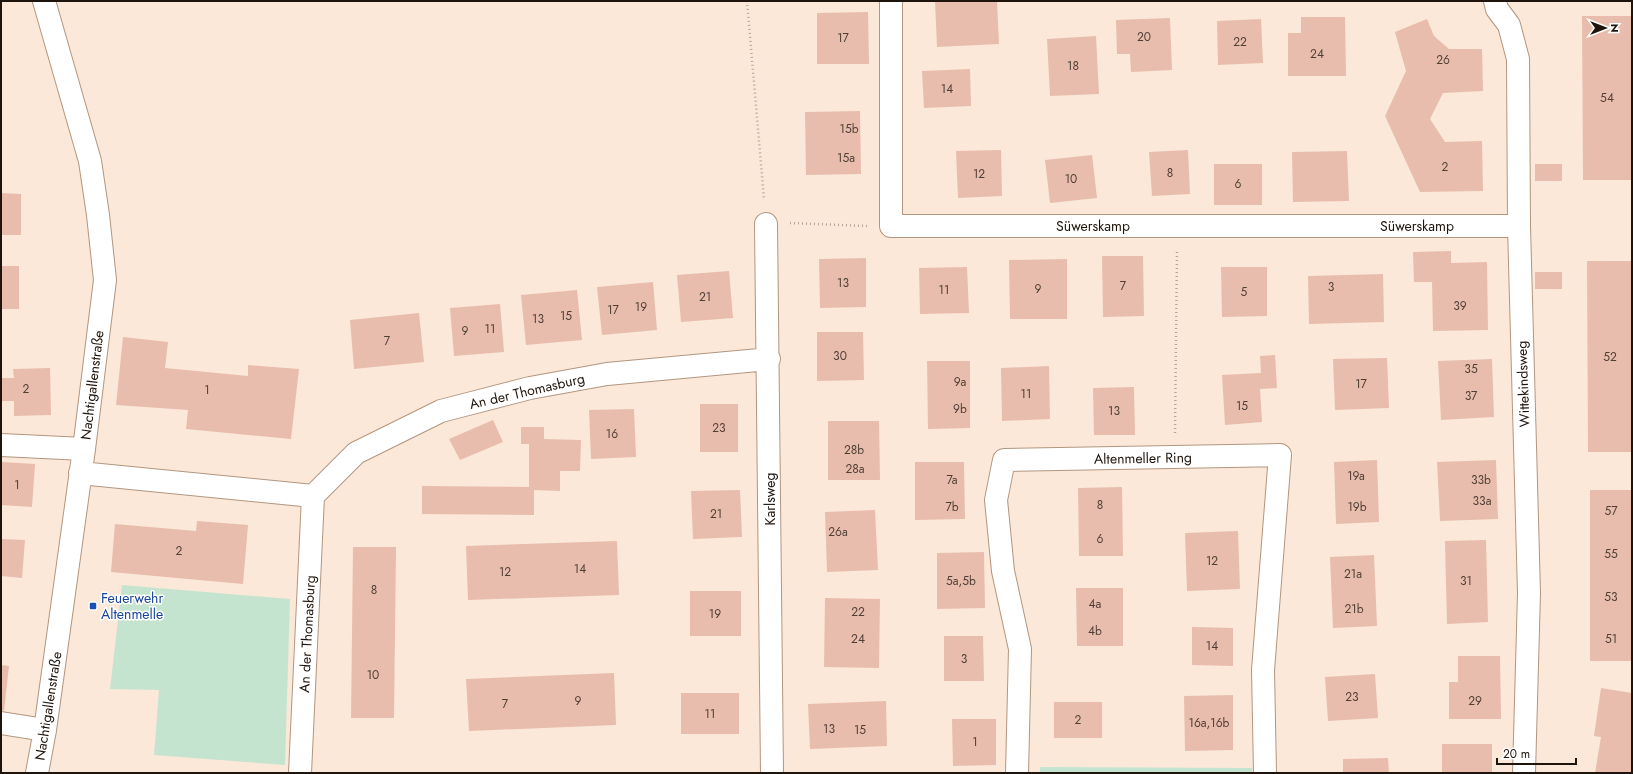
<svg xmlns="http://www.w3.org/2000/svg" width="1633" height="774" font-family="Jost,sans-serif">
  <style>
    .green { fill: #c5e4cf }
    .building { fill: #e8bdad }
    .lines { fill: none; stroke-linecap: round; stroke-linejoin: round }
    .minor-casing { stroke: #b2967f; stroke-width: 24 }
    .path { stroke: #b6a699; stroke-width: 2.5; stroke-dasharray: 1 3; stroke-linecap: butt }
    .minor { stroke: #fff; stroke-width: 22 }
    .transit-dot { fill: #1a4fb4; stroke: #fff; stroke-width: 1.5 }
    .labels { text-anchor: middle; stroke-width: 3; stroke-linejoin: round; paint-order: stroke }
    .number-label { font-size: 12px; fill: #503e34 }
    .street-label { font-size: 14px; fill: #1e140b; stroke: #fff }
    .transit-label { font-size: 14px; fill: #164399; stroke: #fff; text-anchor: start }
  </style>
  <rect width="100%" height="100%" fill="#fbe8d9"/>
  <!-- green -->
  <path class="green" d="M122,585L290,599L285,765L154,755L159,690L110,689Z
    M1040,767L1252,768V773H1040Z"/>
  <!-- building -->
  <path class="building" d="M935,1H997L999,44L937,47Z
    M868,12L869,64H817V13Z
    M1582,16H1632V180H1583Z
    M1301,17H1345L1346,76H1288V33H1301Z
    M1170,18L1172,70L1131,72L1130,54H1117L1116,20Z
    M1261,19L1263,63L1218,65L1217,21Z
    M1427,19L1434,36L1449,49H1482L1483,91L1443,93L1430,119L1445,142L1482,141L1483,191L1420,192L1385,116L1406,71L1395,32Z
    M1096,36L1099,94L1050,96L1047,39Z
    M970,69L971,106L924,108L922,71Z
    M860,111L861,174L806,175L805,112Z
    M1001,150L1002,196L958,198L956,151Z
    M1188,150L1190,194L1152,196L1149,152Z
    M1347,151L1349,201L1293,202L1292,152Z
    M1092,155L1097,198L1050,203L1045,160Z
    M1214,164H1262V205H1214Z
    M1535,164H1562V181H1535Z
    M1,193L21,194V235H1Z
    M1451,251V263L1487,262L1488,330L1433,331L1432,282H1414L1413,252Z
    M1102,256H1143L1144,316L1103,317Z
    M866,258V307L820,308L819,259Z
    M1067,259V319H1010L1009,260Z
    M1587,261H1632V452H1588Z
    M1,266H19V309H1Z
    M967,267L969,313L920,314L919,268Z
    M1221,267H1267V316L1222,317Z
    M729,271L733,318L681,322L677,275Z
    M1535,272H1562V289H1535Z
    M1383,274L1384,322L1309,324L1308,276Z
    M653,282L657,330L602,335L597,287Z
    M577,290L582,340L526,345L521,295Z
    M500,304L504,352L454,356L450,308Z
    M419,313L424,362L354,369L350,320Z
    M817,332H863L864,380L817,381Z
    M123,337L168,342L165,368L248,376V365L299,369L291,439L186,429L188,410L116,405Z
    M1275,355L1277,388L1260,389L1262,422L1225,425L1222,375L1261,373L1260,356Z
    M1387,358L1389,408L1335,410L1333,359Z
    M1492,359L1494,417L1441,420L1438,361Z
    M927,361H970V428L928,429Z
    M1049,366L1050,419L1002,421L1001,368Z
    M50,368L51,415L14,416V401H1V378H14L13,369Z
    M1134,387L1135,435H1094L1093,388Z
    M700,404H738V452H700Z
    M634,409L636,457L591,459L589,410Z
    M493,420L503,442L460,460L449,439Z
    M828,421H879L880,480H828Z
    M521,427H544V439L581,440L580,471H560V491L534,490V515L422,514V486L529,487V444H521Z
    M1377,460L1379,522L1336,524L1334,462Z
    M1496,460L1498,519L1440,521L1437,462Z
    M1,462L35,464L32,507L1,505Z
    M915,462H964L965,519L915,520Z
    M1122,487L1123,556H1079L1078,488Z
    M740,490L742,537L693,539L691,491Z
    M1590,490H1632V661H1590Z
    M875,510L878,570L827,572L825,512Z
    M197,521L248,525L243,584L111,572L115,524L196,531Z
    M1238,531L1240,589L1187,591L1185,533Z
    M1,539L25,540L22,578L1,576Z
    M1486,540L1488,622L1447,624L1445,541Z
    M617,541L619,595L468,600L466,546Z
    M353,547H396L394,718H351Z
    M984,552L985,608L937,609V553Z
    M1374,555L1377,626L1333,628L1330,557Z
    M1076,588H1123V646H1077Z
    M690,591H741V636H690Z
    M825,598L880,599L879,668L824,667Z
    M1192,627L1233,628V666L1192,665Z
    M944,636H983L984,681H944Z
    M1458,656H1500L1501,719H1449V682H1458Z
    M1,665L9,666L4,711L1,710Z
    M614,673L616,725L469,731L466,679Z
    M1375,674L1378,718L1328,721L1325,677Z
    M1601,688L1632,693V773H1595L1601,737L1594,736Z
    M681,693H739V734H681Z
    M1233,695V750L1185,751L1184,696Z
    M886,701L887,746L810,749L808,704Z
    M1054,702H1102V738H1054Z
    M952,719H996V765L953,766Z
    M1442,744H1492V773H1442Z
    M1388,758L1389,773H1343V759Z"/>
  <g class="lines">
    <!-- minor casing -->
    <g class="minor-casing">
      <path id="minor" d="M891,1V226H1519
        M1495,1L1497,9L1509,25L1518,59L1519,226L1529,593L1524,773
        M766,224L772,773
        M1,445L84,449
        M80,473L313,496L356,453L441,411L530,388L607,374L769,359
        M1,723L45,730
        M37,773L45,730L84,449L105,280L98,215L90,161L44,1
        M300,773L313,496
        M1017,773L1020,649L1003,571L996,500L1004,460L1280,455L1263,670L1265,773"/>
    </g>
    <!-- path -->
    <path class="path" d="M747,1L764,199
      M790,223L867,226
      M1175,433L1177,250"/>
    <!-- minor -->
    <use href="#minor" class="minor"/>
  </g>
  <!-- markers -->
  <rect class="transit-dot" x="89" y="602" width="8" height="8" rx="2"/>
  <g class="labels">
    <!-- number labels -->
    <g class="number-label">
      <text x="1144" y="41">20</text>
      <text x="843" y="42">17</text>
      <text x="1240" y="46">22</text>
      <text x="1317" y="58">24</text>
      <text x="1443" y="64">26</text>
      <text x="1073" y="70">18</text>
      <text x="947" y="93">14</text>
      <text x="1607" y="102">54</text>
      <text x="849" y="133">15b</text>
      <text x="846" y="162">15a</text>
      <text x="1445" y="171">2</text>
      <text x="1170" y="177">8</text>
      <text x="979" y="178">12</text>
      <text x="1071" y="183">10</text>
      <text x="1238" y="188">6</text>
      <text x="843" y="287">13</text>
      <text x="1123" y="290">7</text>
      <text x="1331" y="291">3</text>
      <text x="1038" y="293">9</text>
      <text x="944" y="294">11</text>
      <text x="1244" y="296">5</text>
      <text x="705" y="301">21</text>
      <text x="1460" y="310">39</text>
      <text x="641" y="311">19</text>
      <text x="613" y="314">17</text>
      <text x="566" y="320">15</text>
      <text x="538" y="323">13</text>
      <text x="490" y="333">11</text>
      <text x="465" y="335">9</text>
      <text x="387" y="345">7</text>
      <text x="840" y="360">30</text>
      <text x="1610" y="361">52</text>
      <text x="1471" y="373">35</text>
      <text x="960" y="386">9a</text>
      <text x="1361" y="388">17</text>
      <text x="26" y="393">2</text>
      <text x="207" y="394">1</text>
      <text x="1026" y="398">11</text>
      <text x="1471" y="400">37</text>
      <text x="1242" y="410">15</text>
      <text x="960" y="413">9b</text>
      <text x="1114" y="415">13</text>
      <text x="719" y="432">23</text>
      <text x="612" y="438">16</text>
      <text x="854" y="454">28b</text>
      <text x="855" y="473">28a</text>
      <text x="1356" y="480">19a</text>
      <text x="952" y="484">7a</text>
      <text x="1481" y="484">33b</text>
      <text x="17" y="489">1</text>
      <text x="1482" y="505">33a</text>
      <text x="1100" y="509">8</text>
      <text x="952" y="511">7b</text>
      <text x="1357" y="511">19b</text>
      <text x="1611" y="515">57</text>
      <text x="716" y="518">21</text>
      <text x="838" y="536">26a</text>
      <text x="1100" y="543">6</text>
      <text x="179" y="555">2</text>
      <text x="1611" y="558">55</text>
      <text x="1212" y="565">12</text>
      <text x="580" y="573">14</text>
      <text x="505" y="576">12</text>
      <text x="1353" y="578">21a</text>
      <text x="961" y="585">5a,5b</text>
      <text x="1466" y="585">31</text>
      <text x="374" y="594">8</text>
      <text x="1611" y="601">53</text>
      <text x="1095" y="608">4a</text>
      <text x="1354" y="613">21b</text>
      <text x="858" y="616">22</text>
      <text x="715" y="618">19</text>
      <text x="1095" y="635">4b</text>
      <text x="858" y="643">24</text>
      <text x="1611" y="643">51</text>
      <text x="1212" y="650">14</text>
      <text x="964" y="663">3</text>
      <text x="373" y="679">10</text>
      <text x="1352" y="701">23</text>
      <text x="578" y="705">9</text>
      <text x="1475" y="705">29</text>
      <text x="505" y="708">7</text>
      <text x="710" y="718">11</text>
      <text x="1078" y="724">2</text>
      <text x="1209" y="727">16a,16b</text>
      <text x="829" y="733">13</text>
      <text x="860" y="734">15</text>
      <text x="975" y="746">1</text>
    </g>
    <!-- street labels -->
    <g class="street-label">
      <text x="1093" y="231">Süwerskamp</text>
      <text x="1417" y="231">Süwerskamp</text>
      <text transform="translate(1523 384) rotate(-92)" y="5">Wittekindsweg</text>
      <text transform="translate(92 385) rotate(-83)" y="5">Nachtigallenstraße</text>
      <text transform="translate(527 391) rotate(-13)" y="5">An der Thomasburg</text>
      <text transform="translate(1143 458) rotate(-1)" y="5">Altenmeller Ring</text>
      <text transform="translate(770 499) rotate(-90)" y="5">Karlsweg</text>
      <text transform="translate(307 634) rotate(-87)" y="5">An der Thomasburg</text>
      <text transform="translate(48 706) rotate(-81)" y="5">Nachtigallenstraße</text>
    </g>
    <!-- transit labels -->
    <g class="transit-label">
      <text x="101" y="603">Feuerwehr<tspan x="101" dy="16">Altenmelle</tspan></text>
    </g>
  </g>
  <!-- border -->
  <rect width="1633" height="774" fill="none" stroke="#1e140b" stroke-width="4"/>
  <!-- north arrow -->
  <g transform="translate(1605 28) rotate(90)" stroke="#ffffff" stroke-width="3" paint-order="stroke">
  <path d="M0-3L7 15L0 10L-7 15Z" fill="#1e140b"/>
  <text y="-6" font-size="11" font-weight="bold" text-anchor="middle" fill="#1e140b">N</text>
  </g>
  <!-- scale -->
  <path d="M1497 758v6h79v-6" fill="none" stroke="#1e140b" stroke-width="2"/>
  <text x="1503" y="758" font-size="12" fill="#1e140b" stroke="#ffffff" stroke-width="3" paint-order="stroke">20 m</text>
</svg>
